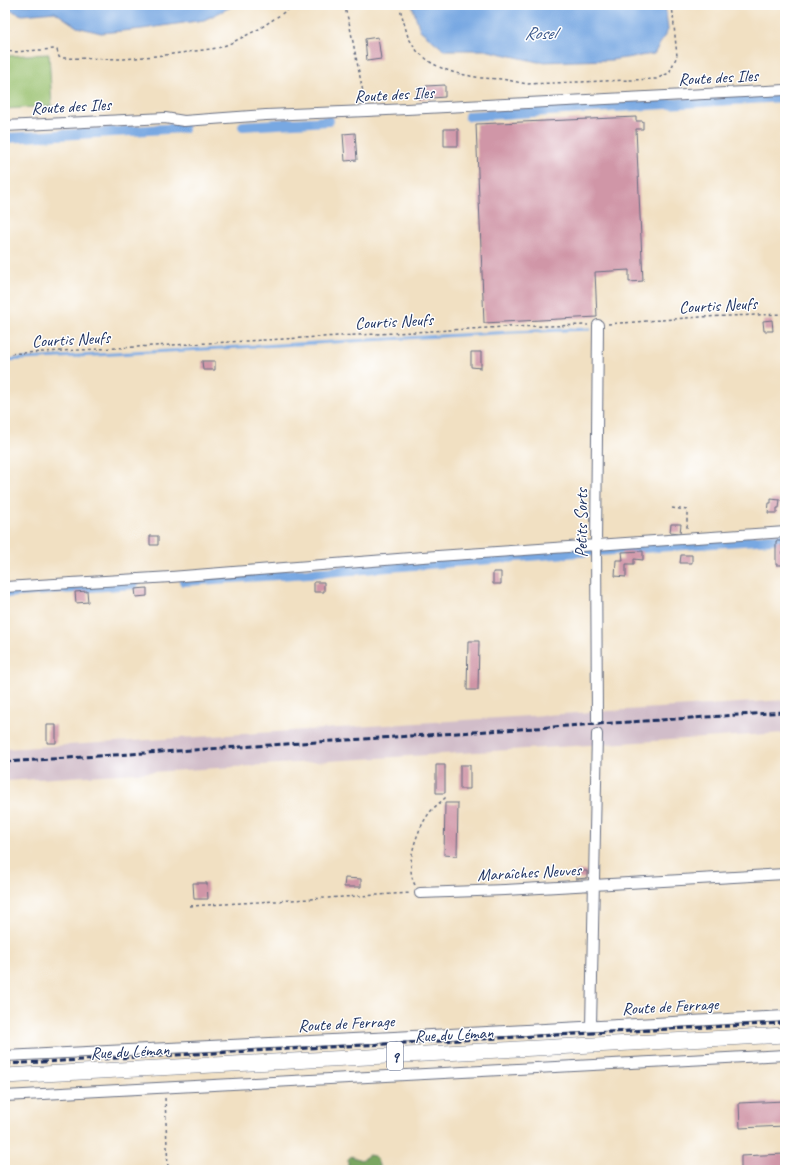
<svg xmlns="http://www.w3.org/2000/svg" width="790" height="1175" font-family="Caveat,sans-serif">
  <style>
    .industrial { fill: #d1bdc9 }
    .green { fill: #98c06d; stroke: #5a7866 }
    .forest { fill: #7aa660; stroke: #4a6a5f }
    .water { fill: #78a8e2; stroke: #4a6ca0 }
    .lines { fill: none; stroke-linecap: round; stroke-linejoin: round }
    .stream { stroke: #78a8e2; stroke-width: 3 }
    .canal { stroke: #78a8e2; stroke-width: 10 }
    .building { fill: #d096a7 }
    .minor-casing { stroke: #666d81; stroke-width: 12 }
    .primary-casing { stroke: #666d81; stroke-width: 16 }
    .path { stroke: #666d81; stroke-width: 1.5; stroke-dasharray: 3 3; stroke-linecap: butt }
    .minor { stroke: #fff; stroke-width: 10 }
    .primary { stroke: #fff; stroke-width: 15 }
    .rail { stroke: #1b2f5e; stroke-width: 3; stroke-dasharray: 6 3; stroke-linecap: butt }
    .labels { text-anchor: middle; stroke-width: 3; stroke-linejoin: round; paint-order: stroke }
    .shield { fill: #fff; stroke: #5f6d8e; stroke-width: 1 }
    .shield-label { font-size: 16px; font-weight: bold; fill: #1b2f5e }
    .street-label { font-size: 17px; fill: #1b2f5e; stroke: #fff }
    .water-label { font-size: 18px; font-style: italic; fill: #3c598c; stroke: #fff }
  </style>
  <rect width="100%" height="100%" fill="#fff"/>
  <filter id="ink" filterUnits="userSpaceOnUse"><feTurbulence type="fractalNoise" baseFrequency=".025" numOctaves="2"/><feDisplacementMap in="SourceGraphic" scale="8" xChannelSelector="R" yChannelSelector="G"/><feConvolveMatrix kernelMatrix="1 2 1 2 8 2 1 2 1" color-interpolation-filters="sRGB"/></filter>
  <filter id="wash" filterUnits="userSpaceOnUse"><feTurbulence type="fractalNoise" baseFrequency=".012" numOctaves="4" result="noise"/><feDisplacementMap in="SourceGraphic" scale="16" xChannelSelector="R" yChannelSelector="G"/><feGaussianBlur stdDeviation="0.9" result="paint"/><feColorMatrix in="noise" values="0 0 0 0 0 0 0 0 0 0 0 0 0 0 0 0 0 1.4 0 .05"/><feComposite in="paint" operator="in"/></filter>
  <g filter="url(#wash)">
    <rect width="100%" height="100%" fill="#f1e0c2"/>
    <!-- industrial -->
    <path class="industrial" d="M785,700V733L5,781V749Z"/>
    <!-- green -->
    <path class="green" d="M49,54L52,106L5,109V56Z"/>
    <!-- forest -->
    <path class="forest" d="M369,1155C379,1156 377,1163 381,1170H348V1159L351,1156L361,1160Z"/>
    <!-- water -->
    <path class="water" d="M5,5H235L204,20L142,29L101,33L77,27L55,12L22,15L5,8Z
      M412,5H665L668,30L654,54L611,60L538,62L485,50H444L420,30Z"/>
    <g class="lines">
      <!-- stream -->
      <path class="stream" d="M5,360L513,332L590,329"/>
      <!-- canal -->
      <path class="canal" d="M616,107L785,97
        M469,116L611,107
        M243,126L329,121
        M5,138L184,128
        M599,551L785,538
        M184,581L325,572L593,551
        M5,593L134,584"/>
    </g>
    <g id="blocks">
      <!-- building -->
      <path class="building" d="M378,37L381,59L367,61L365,39Z
        M445,85V97L418,99L417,88H426V86Z
        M636,117V121H643V129H636L643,281L629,282V270L595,272L597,317L484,323L476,124Z
        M444,129H458V146H444Z
        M355,133L357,160L345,161L343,134Z
        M772,320L773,331H764L763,321Z
        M471,352H481V368L471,367Z
        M202,361H215V370H203Z
        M771,499L780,500L779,508H777V513H768L769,503H771Z
        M671,524H681L680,533L670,532Z
        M150,536H158V545H150Z
        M776,541H782L783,565H776Z
        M643,551V560L634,559V564H626V577L615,576L616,560H623L622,552Z
        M681,555H692V563H680Z
        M493,572H501V584H493Z
        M314,582H324V592H314Z
        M147,588V596L136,597L135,589Z
        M87,591L88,602L76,603L75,592Z
        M468,641H479L478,690H467Z
        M47,725H56V743H47Z
        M436,765H445V793H436Z
        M460,765H470V789H460Z
        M445,803H458L457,856L444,855Z
        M576,871H587V878L576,879Z
        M345,878L361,879V887H344Z
        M193,883H207L208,899H194Z
        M785,1101V1126L740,1128L739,1103Z
        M785,1154V1170H741V1156Z"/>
    </g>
  </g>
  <g filter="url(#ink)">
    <use href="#blocks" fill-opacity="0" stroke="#666d81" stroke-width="1"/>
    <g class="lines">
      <!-- minor casing -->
      <g class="minor-casing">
        <path id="minor" d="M5,126L165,118L184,121L266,115L367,111L785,90
          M5,587L171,577L423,557L785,532
          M597,720L596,545L598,325
          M420,893L505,890L785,874
          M591,1026L597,734
          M5,1056L394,1037L785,1016
          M5,1096L785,1055"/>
      </g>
      <!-- primary casing -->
      <g class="primary-casing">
        <path id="primary" d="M5,1076L785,1035"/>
      </g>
      <!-- path -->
      <path class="path" d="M344,5L349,22L365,102
        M399,5L408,37L417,51L430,62L439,67L455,73L481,78L502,79L527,84L656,79L669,73L677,56L672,5
        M5,47L8,51L13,52L54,49L57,50L59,57L61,58L124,59L165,55L218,48L229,44L259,29L295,5
        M608,324L700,317L785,314
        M5,354L506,327L588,325
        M672,508L687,510V529
        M415,885C404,865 417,829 430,812C435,806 441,802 446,797
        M190,906L411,893
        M165,1098L168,1170"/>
      <!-- minor -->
      <use href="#minor" class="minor"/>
      <!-- primary -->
      <use href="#primary" class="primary"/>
      <!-- rail -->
      <path class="rail" d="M5,762L785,712
        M5,1064L785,1023"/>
    </g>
  </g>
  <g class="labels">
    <!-- shield labels -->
    <rect class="shield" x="387" y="1042" width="16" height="28" rx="3"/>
    <g class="shield-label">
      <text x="395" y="1062">9</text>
    </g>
    <!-- street labels -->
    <g class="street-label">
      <text transform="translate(718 77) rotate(-3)" y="6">Route des Iles</text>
      <text transform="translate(394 94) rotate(-3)" y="6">Route des Iles</text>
      <text transform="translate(71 106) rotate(-3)" y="6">Route des Iles</text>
      <text transform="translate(718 305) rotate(-3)" y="6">Courtis Neufs</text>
      <text transform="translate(394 321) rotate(-3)" y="6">Courtis Neufs</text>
      <text transform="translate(71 339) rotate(-3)" y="6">Courtis Neufs</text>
      <text transform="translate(581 523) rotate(-90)" y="6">Petits Sorts</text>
      <text transform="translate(529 872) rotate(-3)" y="6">Maraîches Neuves</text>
      <text transform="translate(670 1006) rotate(-3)" y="6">Route de Ferrage</text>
      <text transform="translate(346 1023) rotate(-3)" y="6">Route de Ferrage</text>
      <text transform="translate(454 1034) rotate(-3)" y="6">Rue du Léman</text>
      <text transform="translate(130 1051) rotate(-3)" y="6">Rue du Léman</text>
    </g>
    <!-- water labels -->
    <g class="water-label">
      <text x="540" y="39">Rosel</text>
    </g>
  </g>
  <!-- margin -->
  <rect width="790" height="1175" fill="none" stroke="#fff" stroke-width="20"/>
</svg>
